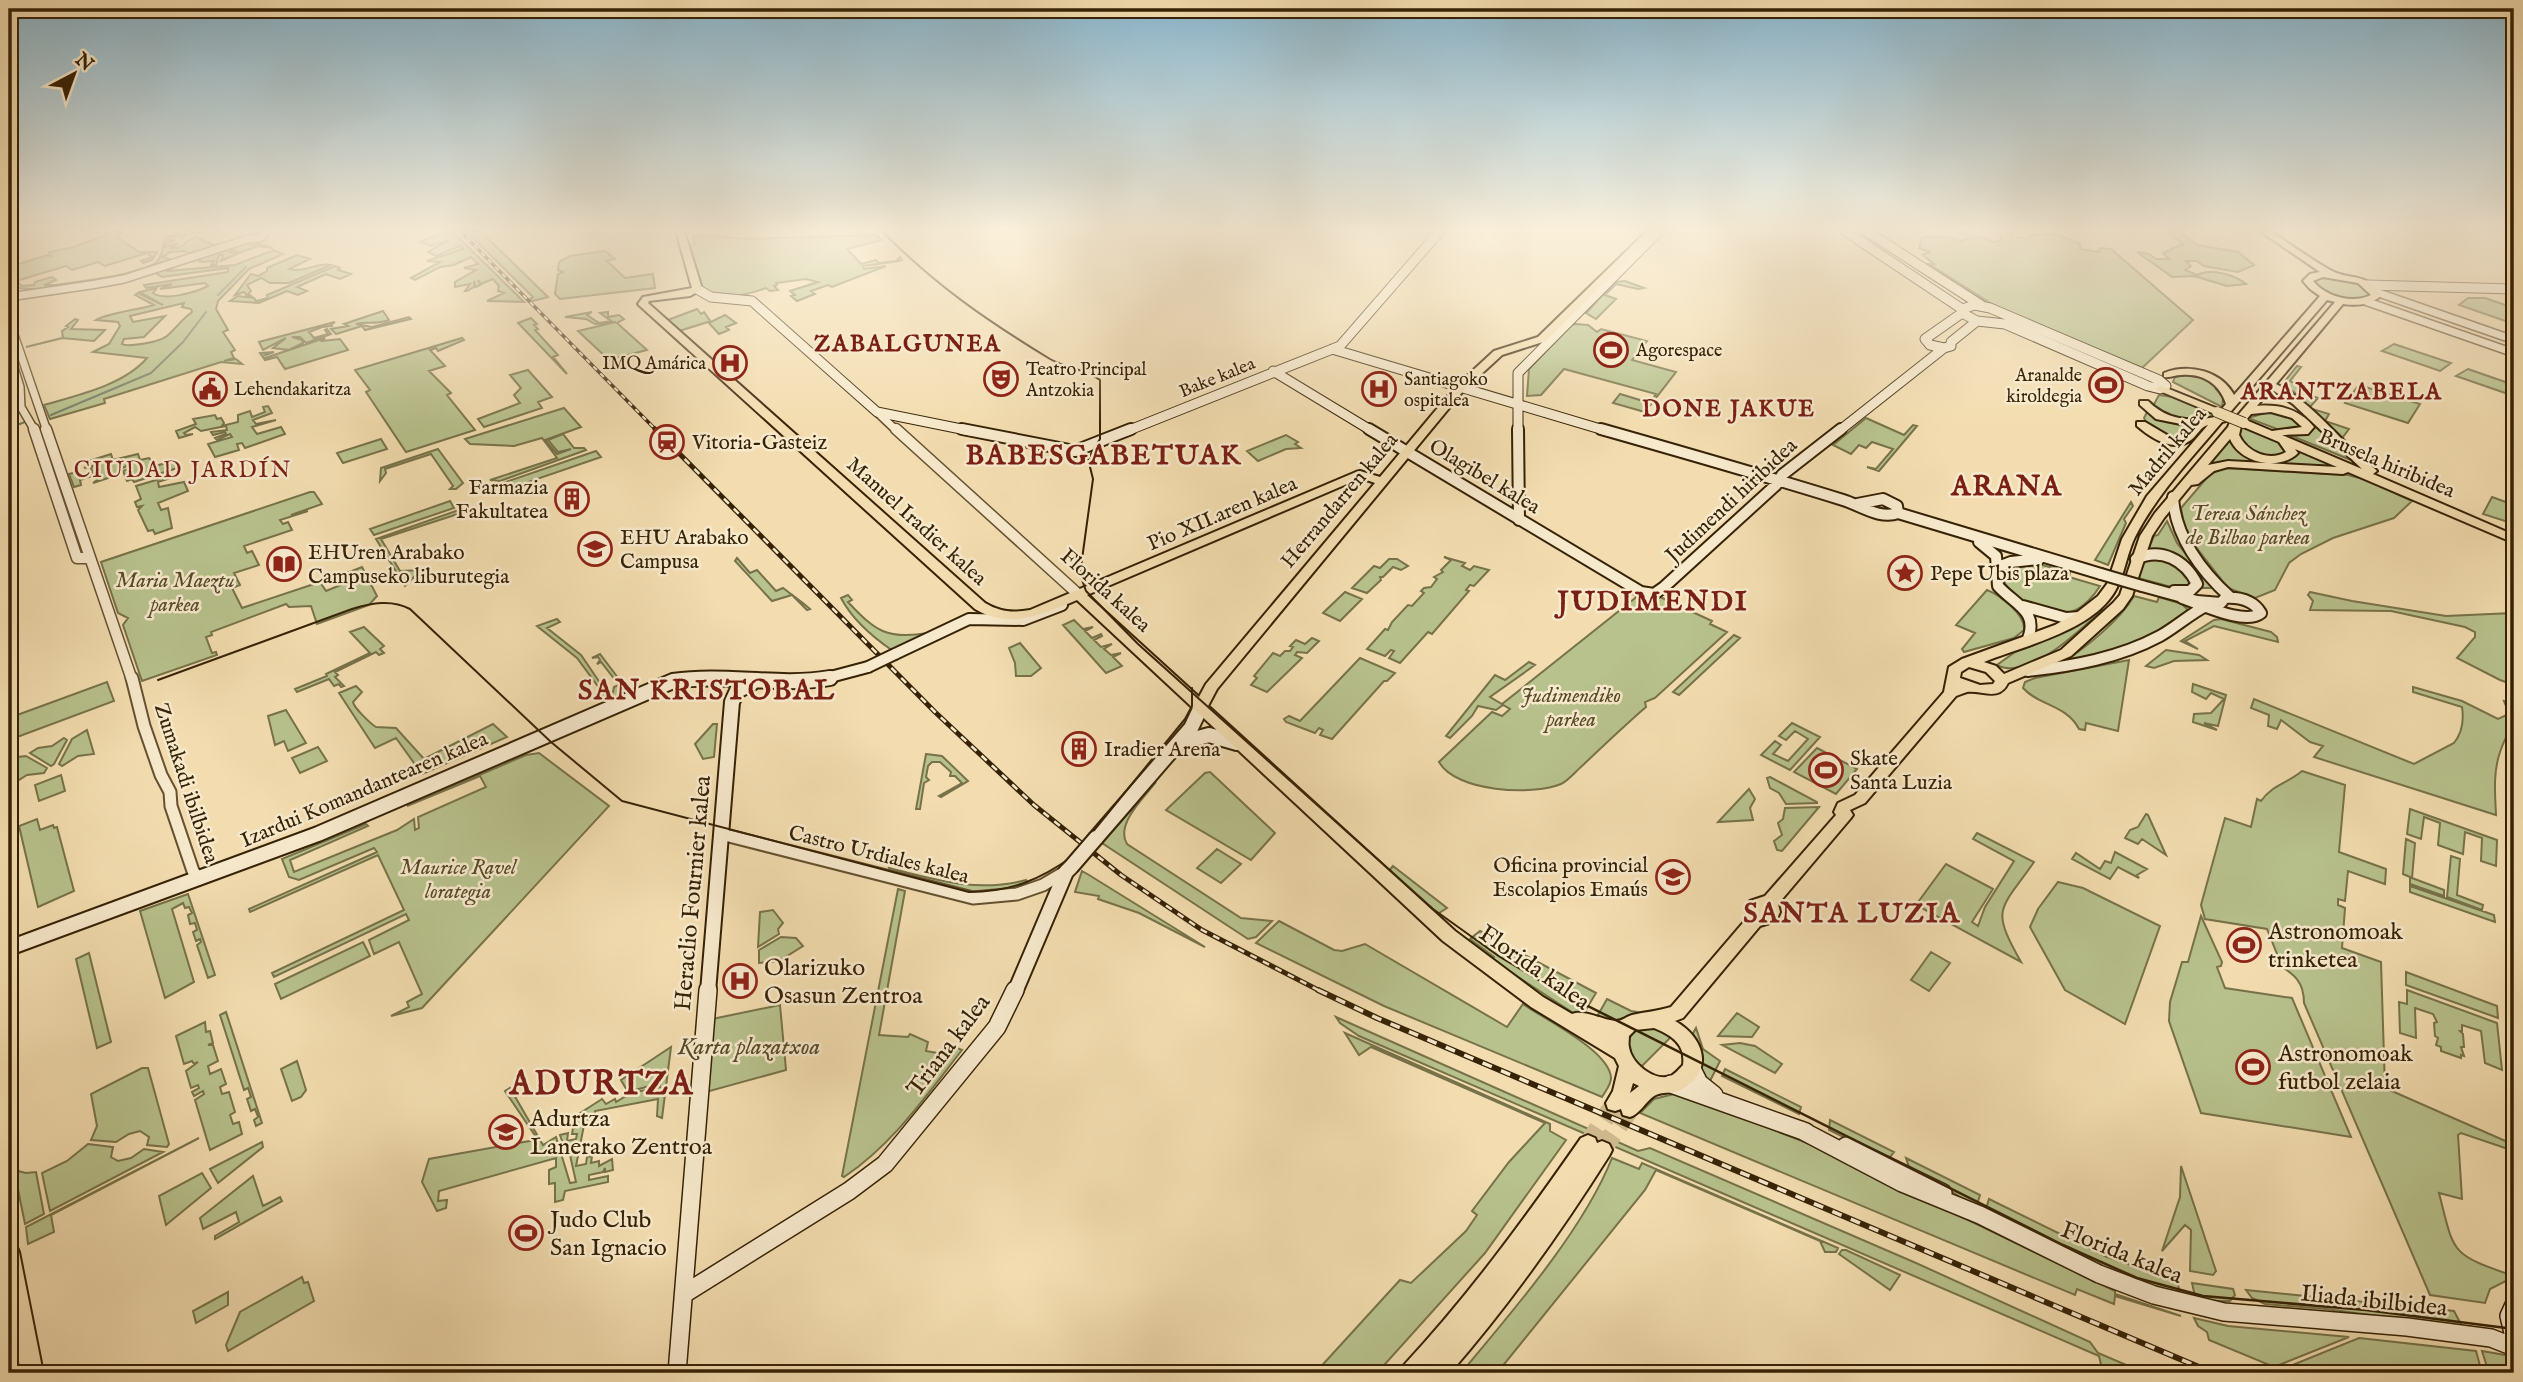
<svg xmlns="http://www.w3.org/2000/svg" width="2523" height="1382" font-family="'IM FELL English',serif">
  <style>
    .green { fill: #b8c28d; stroke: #777249; stroke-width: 2; fill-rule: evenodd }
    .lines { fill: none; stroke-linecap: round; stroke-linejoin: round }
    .stream { stroke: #737e67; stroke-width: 2 }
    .primary-tunnel { stroke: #cdb88e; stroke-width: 19; stroke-dasharray: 19 10; stroke-linecap: butt }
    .tertiary-far2-casing { stroke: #655130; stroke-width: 10 }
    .tertiary-far1-casing { stroke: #655130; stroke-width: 13 }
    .tertiary-casing { stroke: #655130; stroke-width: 15 }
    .secondary-far3-casing { stroke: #362205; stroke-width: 11 }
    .secondary-far2-casing { stroke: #362205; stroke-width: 14 }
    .secondary-far1-casing { stroke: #362205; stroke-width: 18 }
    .secondary-casing { stroke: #362205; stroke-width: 20 }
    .primary-casing { stroke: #362205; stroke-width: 4 }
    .tertiary-far2 { stroke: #f7e9cc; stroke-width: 7 }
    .tertiary-far1 { stroke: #f7e9cc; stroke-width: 10 }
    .tertiary { stroke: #f7e9cc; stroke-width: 11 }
    .secondary-far3 { stroke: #f7e9cc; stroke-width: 9 }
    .secondary-far2 { stroke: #f7e9cc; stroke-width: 10 }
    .secondary-far1 { stroke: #f7e9cc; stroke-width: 14 }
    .secondary { stroke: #f7e9cc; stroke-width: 17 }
    .primary { fill: #f3ddb0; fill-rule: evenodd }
    .tram-far1 { stroke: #362205; stroke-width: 2 }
    .tram { stroke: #362205; stroke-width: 2.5 }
    .rail-far2-casing { stroke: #362205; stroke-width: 3.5 }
    .rail-far1-casing { stroke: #362205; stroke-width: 5 }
    .rail-casing { stroke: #362205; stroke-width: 6 }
    .rail-far2 { stroke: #f7e9cc; stroke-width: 2; stroke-dasharray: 5; stroke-linecap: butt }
    .rail-far1 { stroke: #f7e9cc; stroke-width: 2.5; stroke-dasharray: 7; stroke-linecap: butt }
    .rail { stroke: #f7e9cc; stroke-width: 3.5; stroke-dasharray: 10; stroke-linecap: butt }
    .secondary-bridge-far1-casing { stroke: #362205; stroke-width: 14; stroke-linecap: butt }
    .secondary-bridge-casing { stroke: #362205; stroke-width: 18; stroke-linecap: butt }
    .primary-bridge-casing { stroke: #362205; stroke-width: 12; stroke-linecap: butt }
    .secondary-bridge-far1 { stroke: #f7e9cc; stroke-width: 10 }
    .secondary-bridge { stroke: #f7e9cc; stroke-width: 14 }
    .primary-bridge { stroke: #f3ddb0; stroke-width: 10 }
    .labels { text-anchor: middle; stroke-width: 5; stroke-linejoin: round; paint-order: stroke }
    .far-poi-label { font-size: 18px; fill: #362205; stroke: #f7e9cc; text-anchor: start }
    .far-street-label { font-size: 18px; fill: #362205; stroke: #f7e9cc }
    .poi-label { font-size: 21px; fill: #362205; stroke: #f7e9cc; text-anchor: start }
    .street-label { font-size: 21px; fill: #362205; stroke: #f7e9cc }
    .park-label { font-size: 21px; font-style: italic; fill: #564a27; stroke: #f7e9cc }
    .far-district-label { font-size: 23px; font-weight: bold; letter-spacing: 2px; fill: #7a1f14; stroke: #f7e9cc }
    .neighbourhood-label { font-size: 23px; letter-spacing: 2px; fill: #7a1f14; stroke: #f7e9cc }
    .near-street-label { font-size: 24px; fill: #362205; stroke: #f7e9cc }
    .near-poi-label { font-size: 24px; fill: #362205; stroke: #f7e9cc; text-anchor: start }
    .near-park-label { font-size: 24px; font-style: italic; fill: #564a27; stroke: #f7e9cc }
    .district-label { font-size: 28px; font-weight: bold; letter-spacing: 2px; fill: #7a1f14; stroke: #f7e9cc }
    .near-district-label { font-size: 33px; font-weight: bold; letter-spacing: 2px; fill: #7a1f14; stroke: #f7e9cc }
  </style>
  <rect width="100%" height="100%" fill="#f3ddb0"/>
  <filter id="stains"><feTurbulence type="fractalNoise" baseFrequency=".00286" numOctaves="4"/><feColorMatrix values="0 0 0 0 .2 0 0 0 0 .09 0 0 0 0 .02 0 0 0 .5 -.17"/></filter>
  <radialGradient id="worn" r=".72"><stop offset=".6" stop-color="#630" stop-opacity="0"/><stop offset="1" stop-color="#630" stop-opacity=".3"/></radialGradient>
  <!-- green -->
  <path class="green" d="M115,231H122L117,237L139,252H157L152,260L143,263L141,261L152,257L147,253L105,266L98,262L72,270L66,266L16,281L22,286L34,285L35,282L52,277L56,280L44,285H56C81,281 132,276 154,264C162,259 163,248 164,239C175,232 189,228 201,233H190L181,238L182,235L171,237L169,240H176L165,244L164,247L178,244L170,248H178L195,237L216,246L189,254L185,251L170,252L163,257L169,259L167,261C122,275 56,298 9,286V267L48,255L51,256L49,252L74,247Z
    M445,231H452L524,302L487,301L504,293L498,291L499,286L493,279L481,284L478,280L480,285L476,287L474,281V287L467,291H465L470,284L455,287V282L476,270L464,268L478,264L471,257L454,265L440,267L415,280L411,278L440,262L427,261L463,249L460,246L436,256L428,252L449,240L431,246L420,242Z
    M466,231H480L548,297L533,301L530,299L533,297Z
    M1960,231L1977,237L1972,240L1981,237L1993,242L2000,241L2001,236L2008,234L2006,231L2013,232L2012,237L2029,239L2030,235L2056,234L2080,244V249L2099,252L2100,248L2111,249L2193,320L2142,368L1995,306L1929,264H1934L1923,255L1929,252L1919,248L1923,237H1950L1961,241L1970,238L1960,233Z
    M2166,231H2178L2197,245L2238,252L2254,265L2238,272L2204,266L2197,261H2186L2191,266L2185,270L2197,275C2211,268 2235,275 2246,284L2227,286L2194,276L2172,277L2137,252L2149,254L2156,259H2169L2163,253L2183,244Z
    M700,235L749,239L876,235L882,240L847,249L861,264L876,260L879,263L896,261L900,257L902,260L899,261L863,266L864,269L886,266L832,287L828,285L811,291L815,294L797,301L791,296L795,295L790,291L818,282L806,279L776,283L777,285L774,286L778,290L770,291L766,288C744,296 724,300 703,289L690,245L695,244L693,237Z
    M244,242H253L251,245L260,244L273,248L258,246L240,253L234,250L230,252L237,254L221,261L223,255H219L216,265H211L214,261L200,262V259C191,263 176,263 168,271L235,265L274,250L283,254L249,269L218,301L216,309L228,330L223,332L235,350L231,352L234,358L224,361L236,359L242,364L221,362L104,399L105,403L50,419L44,405C78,395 124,385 147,358L93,352L109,344L120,326L118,322L96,320C108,313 137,310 154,305L135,295L138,293L163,305L140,292L157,288L153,293C164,301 194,293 208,286L205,283L160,289L172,284L146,288L144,285L228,272V268L162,277L154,272ZM184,303L182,307L191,309L192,312C182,319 176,328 167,336C158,343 127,347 122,344L124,339L144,337L165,316L133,322L130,316Z
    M605,251L615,259L607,261L625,278L653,274L655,288L560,299L555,294L558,274L563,272L558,270L559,262L570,256Z
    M297,255L310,259L289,269C305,273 317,262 331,265L289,283H270L261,278L247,285L251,291L248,294L253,297L247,296L244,292L235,295L251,274L258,276L267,271V268Z
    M335,266L340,268L338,270L351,274L340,279L326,274L297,287L307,291L298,295L287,291L259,303L230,301L238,296L254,298L256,301L268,298L267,295Z
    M2332,277L2362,285L2370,295C2352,304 2327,296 2314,282L2316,279Z
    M1625,281L1644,288L1638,289L1616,284L1605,295L1616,299L1596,319L1586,313L1615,282Z
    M2468,298H2485L2514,308V324L2459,305Z
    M697,309L701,314L704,312L711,322L725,315L736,323L726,327L729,330L719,334L708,322L679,331L668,320Z
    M383,311L389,320C376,325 366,321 356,324L372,327L409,317L411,319L365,330L362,326L336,334L331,329L348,326L344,324Z
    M592,312L587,315L599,323L611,321L600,313L608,312V317L619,315L624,319L617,323L647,350L609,360L578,331L616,322L595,324L586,319L565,317Z
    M531,318L537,324L534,325L538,329L535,330L558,355L553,357L567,374L518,323Z
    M75,319L78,320L71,329L105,330L94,341L62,338L26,347L63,338L62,331L68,327L66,326Z
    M335,322L331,324L332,326L322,327L309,332L314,338L328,334L325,330L327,329L331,334L306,343L300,337H292L302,340L303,343L289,350L273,348L286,338L263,350L259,342Z
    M1576,324L1588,325L1597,332L1601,329L1647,341L1632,360L1676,372L1645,412L1613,403L1620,394L1650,403L1656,394L1564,369L1541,395L1527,396L1529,369L1571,325Z
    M325,338L322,341L340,339L348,350L285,369L277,357L265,360L260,353L274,352L263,356L265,358Z
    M462,338L464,340L438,351L436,348L430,350L445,366L429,371L451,393L447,395L475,430L406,452L366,392L370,390L355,370Z
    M2394,344L2451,363L2440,371L2382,351Z
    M2297,366L2301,367L2290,381L2302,387L2299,392L2318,398L2309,408L2329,414L2325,421L2349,429L2340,441L2294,392L2281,386Z
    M2468,369L2514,385V396L2456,376Z
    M528,370L552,397L538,402L542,408L484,427L478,419L520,403L514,395L521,388L510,375Z
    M2186,375L2207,379L2219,389H2216L2223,398L2222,407L2173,382L2175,377Z
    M2359,385L2420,404L2408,423L2345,403Z
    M2159,395L2173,397L2215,414C2197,427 2169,419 2153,406Z
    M268,406L272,413L253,420L256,424L276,420L252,427L257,434L281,427L285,434L245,448L242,443L237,444L239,450L215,457L208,444L232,437L230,434L217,440L215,438L226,434L225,432L213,435L211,432L227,430L226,426L201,431L195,427L184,433L186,435L193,434L179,438L176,431L196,424L193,419L215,415L217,419L221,418L224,423L222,426L238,422V415L250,411L252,417L265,412L263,407Z
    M564,408L581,427L545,440L557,454L571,449L558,452L548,440L563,434L574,448H584L586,450L500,481L490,480L557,458L542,438L514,446L470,444L465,439Z
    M2272,411L2294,417L2303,427L2282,431L2248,418Z
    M2147,412L2166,422L2188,426L2177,437C2166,439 2148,428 2144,418Z
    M2301,416H2308L2358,463L2292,436L2307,434L2312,430Z
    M1866,418L1904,435L1913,425L1917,426L1879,471L1867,467L1876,469L1893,449L1872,442L1866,448L1859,445L1851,454L1833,445Z
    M2242,426L2284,444L2288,453L2265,458L2237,444Z
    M1286,435L1298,442L1295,444L1301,448L1286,449L1258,461L1247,451Z
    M381,439L387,449L343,463L337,453Z
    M2229,439C2237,455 2280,468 2295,456L2294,449L2342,469L2238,463L2203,469Z
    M438,449L463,483L456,489H450L453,486L431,454L385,469L386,473L380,481L381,468Z
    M596,451L601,457L508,489L503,483Z
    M111,454L113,460L138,454L140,460L149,458L156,466L174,460L177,468L134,482L132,479L127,481L123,471L131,468L128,467L130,464L119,470L120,474L93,483L97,480L95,475L80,480L81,485L74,487L69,474L77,472L79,478L93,474L91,468L93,466L84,468L90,465L89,461Z
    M2224,468L2348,475L2367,480L2412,501L2394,518L2333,538L2301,554L2289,563L2275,590L2255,598L2228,588L2192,542L2185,530L2181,508L2210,474Z
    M170,476L171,478L158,482L159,487L184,482L188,491L158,503L161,510L168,508L172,528L155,534L153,530L148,531L138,510L142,506L137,507L135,502L141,499L136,486Z
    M310,492H314L322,504L291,515L308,511L280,520L283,524L288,522L292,530L244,546L247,553L252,551L259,565L234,573L240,585L232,588L242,608L320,582L326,591L348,582L344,574L362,567L377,596L369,605L317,624L311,606L289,607L286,604L211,632L212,635L206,637L212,653L216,652L217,655L142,681L123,625L128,618L118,613L101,562Z
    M2492,497L2514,505V524L2483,514Z
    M450,501L454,508L374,535L370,529Z
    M2131,502L2133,506L2124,519L2126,523L2108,565L2095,560Z
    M456,511H467L381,539L400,571L421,570L405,586L376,539Z
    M2167,521L2177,543L2213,588H2198L2192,571L2147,552L2154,536L2158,535Z
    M2157,556L2186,570L2191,586L2175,588L2138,578L2143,562Z
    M1444,557L1465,563L1462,566L1470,570L1474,566L1489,570L1474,586L1470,585L1466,590L1469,591L1432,634L1428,632L1400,663L1389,658L1394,651L1391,650L1385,656L1367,649L1385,629L1388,630L1392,622L1408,605L1412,606L1424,593L1421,591L1424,588L1431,587L1437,579L1434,577L1443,572L1441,570L1451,560Z
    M737,558L750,573L757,570L776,591L783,588C792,595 801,601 810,609L807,610L792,595L772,601L735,561Z
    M1389,559H1397L1408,566L1401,570L1393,567L1383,577H1380L1381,580L1367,593L1352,588L1374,566L1380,568Z
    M2034,563L2070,572L2069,577L2100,586C2094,596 2083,608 2071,612C2054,619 2003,597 2003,576L2013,566Z
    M1987,590C2000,595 2026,615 2024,630L2014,638L1964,652L1962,649L1975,633L1956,625Z
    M1345,592L1362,599L1340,621L1323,613Z
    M2310,592L2352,601L2446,616L2513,613L2514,610V685L2500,680L2457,658L2475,637V632L2465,627L2391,611L2310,610L2313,601L2308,595Z
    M848,595L852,600L848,602C875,631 887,640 928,633L893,651C874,638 852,619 841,598Z
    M1639,595L1658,596L1712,621L1710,624L1727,632L1655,698L1645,702L1646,707C1624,726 1603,746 1582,766C1576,771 1568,781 1561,784C1532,796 1456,792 1439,762L1492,712L1502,716L1510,709L1503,705L1496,710L1478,706L1472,716L1450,738L1446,736L1495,675L1505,680L1529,662L1535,665L1490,697L1502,704Z
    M2134,596L2157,602L2159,597L2182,604L2188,610C2144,645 2112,651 2059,664C2083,651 2120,620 2134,596Z
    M2103,609C2081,629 2028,682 1997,665L2015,652L2070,628Z
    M557,619L560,622L547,628L581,655L607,693L613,692L614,687L619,685L601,662L597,664L600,660L598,657L592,658L600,654L628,691L608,700L577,658L537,626Z
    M2221,619L2271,632L2277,637L2278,642L2214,626L2185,641L2198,649L2181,641L2214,620Z
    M1074,620L1083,629L1093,627L1085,631L1092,638L1101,634L1102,636L1094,640L1101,647L1112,644L1104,649L1111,655L1121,653L1113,657L1122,666L1106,673L1063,625Z
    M364,627L384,646L380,649L384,653L379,655L376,652L335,672L338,675L335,677L344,686L341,687L339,684L334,686L329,679L297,692L295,689L327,676L326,674L370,653L350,632Z
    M1734,635L1740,638L1679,695L1673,692Z
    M1312,638L1319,641L1307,653L1297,652L1295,655L1302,658L1267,692L1251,685L1257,678L1254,676L1273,653L1280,656L1285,651H1290L1293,647L1290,646L1296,640L1305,644Z
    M1020,643L1041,668L1031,676H1016L1015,663L1009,648Z
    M2166,650L2199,655L2207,660L2174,661L2154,668L2146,666Z
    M1360,658L1395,673L1387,681H1384L1332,739L1320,735L1323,730L1319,728L1315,733L1286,722L1284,719L1289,716L1300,721Z
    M2129,660L2118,731L2086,723L2085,730L2079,729C2067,705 2039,706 2023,688L2025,682L2035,678Z
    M107,682L114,701L9,740V718Z
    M2193,684L2226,695L2218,726L2204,723L2217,730L2193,722L2194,714L2211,713L2224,699L2211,693L2206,699L2192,692Z
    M356,686L362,692L353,702C354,708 371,724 376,727L396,728L424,759L493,724L507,737L422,774L396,738L375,748L339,693Z
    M2413,687L2462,701L2498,719L2509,714L2504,701L2514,704C2514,728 2507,731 2500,752C2493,773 2495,793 2496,815L2314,757L2323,746L2310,742L2281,720L2277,729L2268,726L2269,715L2251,708L2254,699L2414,764L2454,743C2462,733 2464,720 2462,707L2413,692Z
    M286,710L306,743L288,751L284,741L275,745L268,716Z
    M1792,723L1820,737L1790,770L1761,755L1775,741L1781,745L1773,754L1788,761L1808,739L1795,731L1786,740L1779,736Z
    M713,724H717L714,757L703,759L695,744Z
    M87,730L94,754L78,756L62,766L59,764L72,739Z
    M64,738L67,740L54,764L51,766L30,753L38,748L52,746Z
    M318,747L327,761L300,773L292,758Z
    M1817,748L1857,769L1836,794L1794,772Z
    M539,753L609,806L422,1008L391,1016L409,1007L407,1002L422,994L399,942L374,954L369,940L409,920L406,914L274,977L272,973L404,910L378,855L250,912L249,909L377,852L374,848L299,880L289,877L282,859L366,824L368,826L290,860L294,872L397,830L414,819L415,830L419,828L418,817L486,787L480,776L407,806L526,755Z
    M926,754L942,756L968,781L941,797L939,796L962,783L955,776H950L951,772L940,762H932L928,766L926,777L929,780L924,783L920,809H916Z
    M26,756L47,768L44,773L27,775L11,785L9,758Z
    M2302,771L2345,785L2339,852L2386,869L2385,884L2348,871L2345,901L2338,899V905L2345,908L2342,948L2381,962L2385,1088L2510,1143L2511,1150L2461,1133L2458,1135L2462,1199L2439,1193C2454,1251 2449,1254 2508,1274V1280L2490,1289L2485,1303L2430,1295L2304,1003C2304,980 2293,974 2275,962L2273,959H2279L2267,929L2205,919L2201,905L2225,818L2251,827L2257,799L2261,801C2272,785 2288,783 2302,771Z
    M1210,772L1275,833L1251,860L1166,810L1205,773Z
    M61,775L65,791L39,801L35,785Z
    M1770,777L1817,802V803L1786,804L1779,793L1770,788L1767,778Z
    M1156,782C1144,798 1115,824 1127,844L1241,918L1272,921L1256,937L1248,939L1102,843Z
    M1749,789L1755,799L1750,808L1753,820L1718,822Z
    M1819,807L1782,851L1777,850L1774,841L1782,835L1778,823L1783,819L1785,808Z
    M2410,809L2497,840L2496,866L2481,861L2482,838L2465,832L2463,854L2438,845L2440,823L2424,817L2421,839L2407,834Z
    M2146,814L2148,815L2166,855L2142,839L2138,844L2125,838L2130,830L2138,827Z
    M37,819L40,830L53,825L54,828L57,827L74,891L38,907L19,826Z
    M1977,833L2034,862C2000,911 1990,907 2021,962L1916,905L1946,864L1993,889L1972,922L1978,926L1985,907L2014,861L1973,839Z
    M2406,839L2415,843L2412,878L2444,890V896L2410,884V877L2403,874Z
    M1217,849L1241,864L1221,883L1197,868Z
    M2115,852L2147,869L2137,875L2139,878L2118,867L2110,879L2072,859L2076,853L2100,869L2105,861L2111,863Z
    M2451,856L2460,859L2457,895L2483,905L2482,910L2447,897Z
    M1393,866L1447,908L1436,915L1388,872Z
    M889,868C936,880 978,893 1026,880L1029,887L973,895L890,873Z
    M1082,871L1089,875L1205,947L1139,913L1098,899L1099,896L1075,892Z
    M2058,882L2083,888L2160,926L2125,1024L2065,990L2030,927L2038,909Z
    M2410,886L2494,915L2495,922L2410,892Z
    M898,889L905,891L879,1035L908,1037L910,1034L928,1042L926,1051L943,1054L947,1044L962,1050C926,1096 893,1144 844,1177L842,1176Z
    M188,894L215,975L208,978L197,945L201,942L200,939L196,941L193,932L197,930L195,923L190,924L188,915L192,913L189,907L185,908L183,903L172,909L194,982L165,998L140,911Z
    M773,910L783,923L778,929L779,934L758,947L760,912Z
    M2201,916L2222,962L2221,966L2217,967L2225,988L2292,998L2351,1137L2201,1113L2169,1021L2170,1002L2182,962H2188Z
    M1279,921L1334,950L1342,951L1365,944L1507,1027L1523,1004C1544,1019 1610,1051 1611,1078C1611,1085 1605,1092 1602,1097L1384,1006L1256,943Z
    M1480,931L1596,993L1581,1018L1492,960L1494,957L1470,939Z
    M781,937L796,938L803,946L779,961L759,963V950Z
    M363,942L370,956L281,999L275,984Z
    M1931,952L1950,963L1929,991L1911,980Z
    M89,953L111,1042L97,1048L76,959Z
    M2406,972L2497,1006L2498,1018L2406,985Z
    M2407,990L2497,1023L2502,1070L2485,1063L2481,1031L2462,1025V1031H2460L2463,1034L2464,1047H2461L2464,1056L2461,1055V1058L2441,1051V1047L2436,1045L2438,1038L2435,1036L2434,1023L2437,1022L2433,1014L2415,1008L2416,1038L2400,1033L2399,1002L2407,1004Z
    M1607,999L1631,1011L1644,1013L1614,1022H1594Z
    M780,1005L786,1070L706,1092L712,1019Z
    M226,1012L262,1123L256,1126L254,1120L258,1117L255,1109L251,1111L247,1099L251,1097L248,1088L244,1090L220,1015Z
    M1737,1013L1759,1027L1752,1037L1718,1036Z
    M1336,1017L1638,1151L1650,1148L1916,1263L2090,1342L2098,1353L2145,1373H2103L2099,1356L1359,1036L1340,1023Z
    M205,1022L206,1032L210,1031L213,1043L208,1045H213L218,1061L208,1066L210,1074L221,1069L226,1084L220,1087L222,1094L229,1092L235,1112L230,1115L233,1124L239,1122L242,1134L210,1150L195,1100L204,1094L203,1091L194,1096L192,1092L199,1088L198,1085L191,1088L186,1071L198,1062L194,1064L192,1061L184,1064L176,1036Z
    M1652,1026L1674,1034L1638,1070L1625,1050C1630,1033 1634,1029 1652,1026Z
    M1696,1028L1703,1049L1720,1061L1707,1087L1701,1081L1692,1035Z
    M1345,1033L1550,1124V1131L1566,1140L1485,1253L1377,1373H1315L1400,1280L1411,1283L1466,1231L1477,1215L1472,1211L1509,1162L1545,1123L1371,1047L1359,1055Z
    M1740,1043L1755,1046L1782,1064L1775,1073L1722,1045Z
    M671,1047L662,1118L657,1116L658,1099L595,1111L594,1118L585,1120L576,1166L586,1164L587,1157L592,1156L591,1163L599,1161V1166L612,1159L613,1170L605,1172V1168L603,1172L589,1175V1180L608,1176V1182L565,1191L563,1200L555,1202V1183L549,1184V1170L556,1167V1158L439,1191L438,1201L447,1200L446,1208L437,1211L422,1182L429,1159L535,1140L536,1137L505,1091L510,1088L543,1145L556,1137L570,1183L576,1182L570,1155L566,1152L560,1135L568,1133L567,1141L576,1139L577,1134H572L573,1128L578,1127L577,1124L574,1125V1117L602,1099L606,1104L615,1099L616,1102L631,1093L660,1087L659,1081L653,1085L628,1092L621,1080Z
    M297,1061L306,1090L301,1097L292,1101L281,1069Z
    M142,1068H148L169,1144L167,1147L147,1145L149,1137L140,1131L129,1134L116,1142L91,1140L97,1126L91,1094Z
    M1725,1069L1801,1107L1799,1114L1722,1076Z
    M1674,1094L1687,1096L1817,1147L2115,1291V1294L2181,1316L2115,1296L2114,1304L2077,1289L2075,1295L1640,1113L1654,1099Z
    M1830,1120L1894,1152L1890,1157L1882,1156L1829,1130Z
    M199,1138L51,1215L54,1232L28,1244L26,1227Z
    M262,1142L263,1147L218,1183L210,1169Z
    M88,1144L113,1147L111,1157L118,1161L131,1158L144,1149L163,1152L50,1211L42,1173L67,1161Z
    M1612,1158L1639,1169L1642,1163L1838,1248L1836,1252H1825L1820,1241L1656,1170L1645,1190L1497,1373H1461C1511,1313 1583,1231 1612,1158Z
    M1906,1158L1980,1195L1976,1208L1951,1191L1910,1170Z
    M2181,1166L2216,1271L2213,1275L2190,1271L2191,1230L2185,1225L2162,1251L2180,1197Z
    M14,1170L26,1173L36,1172L44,1214L25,1224Z
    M202,1173L211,1188L166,1225L159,1196Z
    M253,1176L263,1206L280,1197L282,1201L215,1239V1236L239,1222L236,1212L203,1229L200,1218Z
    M1989,1199L2107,1257L2177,1280L2181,1298L2144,1287L1985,1212Z
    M1842,1250H1846L1900,1275L1890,1290L1839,1254Z
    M302,1277L304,1283L308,1282L314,1301L228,1351L226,1345L240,1312Z
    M2192,1283L2233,1289L2235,1295L2230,1301H2196Z
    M2246,1290L2454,1311L2463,1328L2326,1309L2265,1304L2252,1298Z
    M228,1292V1305L196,1323L193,1311Z
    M2194,1318L2228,1326L2349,1337L2274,1367L2209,1340L2207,1332L2198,1326Z
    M2359,1338L2476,1351L2482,1373L2275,1372Z
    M2482,1351L2505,1355L2514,1362V1373H2489Z"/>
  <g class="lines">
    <!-- stream -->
    <path class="stream" d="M218,295L246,267
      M51,415L151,373L183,342L206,312
      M9,428L25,422"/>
    <!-- primary-tunnel -->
    <path class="primary-tunnel" d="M1588,1144L1615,1103
      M1602,1150L1630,1109"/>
    <!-- tertiary-far2 casing -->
    <g class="tertiary-far2-casing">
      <path id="tertiary-far2" d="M91,285L124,279L248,239L260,238L265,233
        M2376,292L2514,340
        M9,297L97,284
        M2365,301L2514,353
        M9,320L47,431
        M9,351L20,387L21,407L35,431
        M877,412L897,431"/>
    </g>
    <!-- tertiary-far1 casing -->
    <g class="tertiary-far1-casing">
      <path id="tertiary-far1" d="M34,429L77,558H90
        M46,429L132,680
        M896,429L1078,594"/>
    </g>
    <!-- tertiary casing -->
    <g class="tertiary-casing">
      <path id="tertiary" d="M132,678L144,726L161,775L170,792L171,806L193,871L199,879
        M721,834L973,898L1017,894L1043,885L1065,872"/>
    </g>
    <!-- secondary-far3 casing -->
    <g class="secondary-far3-casing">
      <path id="secondary-far3" d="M1845,231L1962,309
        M1866,231L1981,305
        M2367,285L2514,289
        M697,289L711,297L752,301L877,412L971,431
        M1962,309L1975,305L1990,308L2159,380L2166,386L2160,389L2148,386L2005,324L1977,321L1962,313
        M1944,348L1930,345L1925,339L1962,313
        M1332,349L1607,431
        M1273,371L1372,431
        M1127,431L1340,346L1440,231
        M1518,431V373L1659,231
        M1839,431L1944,348L1951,346V342L1977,321"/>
    </g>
    <!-- secondary-far2 casing -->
    <g class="secondary-far2-casing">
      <path id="secondary-far2" d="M962,429L1075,451L1131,429
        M1369,429L1641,592L1654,594L1664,587L1776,485L1782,475L1841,429
        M1518,429L1519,520
        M1601,429C1682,452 1762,475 1843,500C1860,505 1880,520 1898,513
        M2173,497C2175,536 2201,571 2230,597
        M1857,504L1883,499L1897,506L1898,513
        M1898,513L2101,574
        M1979,542L1996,556L1998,586C2015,605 2040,611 2027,641
        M2136,559C2161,547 2185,560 2197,584L2190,591H2174
        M1998,567L2011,562L2039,559
        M2142,586L2197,601L2221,603L2225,598C2240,597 2253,600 2261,613C2245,626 2201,604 2182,598
        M2023,606L2066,618L2080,617
        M895,654L969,619L1023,620L1062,605
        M2028,671C2073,666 2119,658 2160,636C2176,627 2190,614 2206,606
        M682,680H727
        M819,680L868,667"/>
    </g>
    <!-- secondary-far1 casing -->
    <g class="secondary-far1-casing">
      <path id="secondary-far1" d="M1180,743L1209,735L1237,743
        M1096,838L1191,728L1201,707
        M9,948L318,834L673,681C725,673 778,687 830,678
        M708,992L732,702L737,691L752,683
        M1015,992L1066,872L1071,867"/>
    </g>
    <!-- secondary casing -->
    <g class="secondary-casing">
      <path id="secondary" d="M1692,1069L1699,1083L1714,1095
        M1671,1084L1806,1132
        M1801,1130L1902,1183L1980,1215L2099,1274L2154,1295L2224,1312L2407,1327L2491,1338L2514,1347
        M1846,1146L1943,1193
        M684,1294L849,1191L885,1164L997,1027L1015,990
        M2514,1305L2509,1316L2514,1337
        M677,1373L708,990"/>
    </g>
    <!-- primary casing -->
    <g class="primary-casing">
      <path id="primary" d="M676,231H684L702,289L690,296L649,301L648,303L985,603C1000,612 1013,613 1030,610L1356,472L1360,471L1380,477L1456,386L1494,351L1538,337L1647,231H1656L1546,341L1502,355L1464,390L1217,689L1208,706L1455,931L1543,997L1572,1014C1584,1009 1602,1020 1616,1021C1623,1021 1625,1017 1632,1015C1645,1012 1658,1011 1671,1007L1748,917L1746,910L1750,901L1765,896L1836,815L1834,812L1838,803L1855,795L1944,692L1949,667L1962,659L2055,625L2075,614L2098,596L2107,584L2122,539L2147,496L2208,425C2200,427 2198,435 2191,440C2173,453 2151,438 2137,426V422H2145L2172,438L2181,436L2191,426L2156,419L2140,405V401H2148C2167,420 2189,422 2215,417L2217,415L2155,389L2160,386L2164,387L2221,410L2226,404C2220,384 2203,373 2181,375C2175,375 2171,378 2164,377V373C2189,363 2221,371 2234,395L2320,296L2310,289L2303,281L2310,274L2320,272L2260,231H2270C2290,244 2309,258 2330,270C2349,281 2367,271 2381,296C2370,305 2357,306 2343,304L2276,384C2315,404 2340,442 2375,469L2377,471L2373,474L2514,535V543L2348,472L2343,474L2228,467L2214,471L2198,484L2191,485L2164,518L2152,536L2132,596L2123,609L2071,656L2008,683C1999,702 1982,690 1967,692C1963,693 1960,695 1956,696L1865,803L1850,810L1853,815L1850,819L1778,904L1780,912L1776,921L1760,926L1683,1018L1675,1021C1704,1037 1715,1071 1681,1090C1672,1094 1662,1091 1654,1096C1645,1102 1640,1114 1630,1117L1623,1115L1621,1109L1615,1111L1608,1109L1606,1103L1613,1091L1619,1066L1615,1058L1531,1007L1443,941L1077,600C1043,614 1010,630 975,609L640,306L638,304L643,297L692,288ZM2323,277L2358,283L2371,295C2353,304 2326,297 2313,281ZM2327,300L2335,302L2233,421L2230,422L2228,427L2155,513L2140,536L2120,595L2113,603L2061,650L2004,674L1996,666L1984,662C2022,647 2081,633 2108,601C2124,583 2125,558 2135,537C2157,494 2191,459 2222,422L2226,421V417ZM2271,389L2293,404L2362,469L2282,435L2308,434L2314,427C2299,409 2279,404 2257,406ZM2271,412L2292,418L2302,427L2272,431L2246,420L2251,414ZM2241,426L2279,442L2286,452C2269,462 2247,452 2239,435ZM2230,439C2240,463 2279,472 2298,453L2295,449L2337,467L2228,461L2208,465ZM1361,478L1375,483L1206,684L1199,697L1087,595ZM1969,667L1986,672L1995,681L1993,684L1980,685L1960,678L1961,672ZM1654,1028C1671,1035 1686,1044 1683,1065C1680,1068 1675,1074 1671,1076C1654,1082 1631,1063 1629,1047C1628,1044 1629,1040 1629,1036L1635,1030ZM1633,1083L1639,1086L1630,1093Z
        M1588,1135L1595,1138L1597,1143L1602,1141L1609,1144L1612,1150L1609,1156C1561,1232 1509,1305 1450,1373H1401L1404,1365C1470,1294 1526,1217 1581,1138Z
        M9,1242L16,1245L19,1252L43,1373H21L9,1306Z"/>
    </g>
    <!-- tertiary-far2 -->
    <use href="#tertiary-far2" class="tertiary-far2"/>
    <!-- tertiary-far1 -->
    <use href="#tertiary-far1" class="tertiary-far1"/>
    <!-- tertiary -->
    <use href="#tertiary" class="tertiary"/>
    <!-- secondary-far3 -->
    <use href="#secondary-far3" class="secondary-far3"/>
    <!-- secondary-far2 -->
    <use href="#secondary-far2" class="secondary-far2"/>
    <!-- secondary-far1 -->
    <use href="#secondary-far1" class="secondary-far1"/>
    <!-- secondary -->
    <use href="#secondary" class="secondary"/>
    <!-- primary -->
    <use href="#primary" class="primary"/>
    <!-- tram-far1 -->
    <path class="tram-far1" d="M882,231C935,285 986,320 1050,359C1066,368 1085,369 1100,380V439L1088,459L1093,479L1080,574L1086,591L1138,644L1433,909L1500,957L1559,992
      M158,680L352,609C372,603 391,599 410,609L551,742L622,801L969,892C1010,892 1040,880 1073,856L1185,719L1192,706V688"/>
    <!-- tram -->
    <path class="tram" d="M1556,990L2063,1245L2137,1278L2203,1296L2366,1310L2514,1329"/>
    <!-- rail-far2 casing -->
    <g class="rail-far2-casing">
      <path id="rail-far2" d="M460,231L657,431"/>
    </g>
    <!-- rail-far1 casing -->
    <g class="rail-far1-casing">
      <path id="rail-far1" d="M655,429L935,712L1034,805L1121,875L1202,930L1322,992"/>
    </g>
    <!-- rail casing -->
    <g class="rail-casing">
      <path id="rail" d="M1318,990L1377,1018L2213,1373"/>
    </g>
    <!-- rail-far2 -->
    <use href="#rail-far2" class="rail-far2"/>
    <!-- rail-far1 -->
    <use href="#rail-far1" class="rail-far1"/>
    <!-- rail -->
    <use href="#rail" class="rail"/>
    <!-- secondary-bridge-far1 casing -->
    <g class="secondary-bridge-far1-casing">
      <path id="secondary-bridge-far1" d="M2101,574L2142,586
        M868,667L895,654"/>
    </g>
    <!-- secondary-bridge casing -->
    <g class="secondary-bridge-casing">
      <path id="secondary-bridge" d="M1071,867L1096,838"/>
    </g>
    <!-- primary-bridge casing -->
    <g class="primary-bridge-casing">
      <path id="primary-bridge" d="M2217,412L2244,423"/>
    </g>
    <!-- secondary-bridge-far1 -->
    <use href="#secondary-bridge-far1" class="secondary-bridge-far1"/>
    <!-- secondary-bridge -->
    <use href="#secondary-bridge" class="secondary-bridge"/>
    <!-- primary-bridge -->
    <use href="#primary-bridge" class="primary-bridge"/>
  </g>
  <!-- sky -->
  <linearGradient id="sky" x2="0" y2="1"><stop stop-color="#89b7cf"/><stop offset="0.54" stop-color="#faf0db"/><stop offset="1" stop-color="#faf0db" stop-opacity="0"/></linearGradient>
  <rect width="2523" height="424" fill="url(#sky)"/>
  <!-- icons -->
  <defs>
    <g id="stadium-ring" transform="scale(1.75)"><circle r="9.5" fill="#f7e9cc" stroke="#8f2418" stroke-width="1.5"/><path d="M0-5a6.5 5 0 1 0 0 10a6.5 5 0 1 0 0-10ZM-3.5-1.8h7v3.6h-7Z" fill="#8f2418"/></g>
    <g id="hospital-ring" transform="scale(1.75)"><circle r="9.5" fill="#f7e9cc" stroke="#8f2418" stroke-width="1.5"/><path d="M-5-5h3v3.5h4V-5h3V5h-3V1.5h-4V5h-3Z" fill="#8f2418"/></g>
    <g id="theatre-ring" transform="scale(1.75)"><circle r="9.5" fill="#f7e9cc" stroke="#8f2418" stroke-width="1.5"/><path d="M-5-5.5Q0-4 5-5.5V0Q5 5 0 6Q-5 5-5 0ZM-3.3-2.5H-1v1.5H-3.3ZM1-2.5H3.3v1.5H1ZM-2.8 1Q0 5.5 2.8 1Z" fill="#8f2418"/></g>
    <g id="civic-ring" transform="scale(1.75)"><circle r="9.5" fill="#f7e9cc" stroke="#8f2418" stroke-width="1.5"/><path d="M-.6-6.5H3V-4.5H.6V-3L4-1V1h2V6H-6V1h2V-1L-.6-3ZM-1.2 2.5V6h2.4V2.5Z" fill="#8f2418"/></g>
    <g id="station-ring" transform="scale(1.75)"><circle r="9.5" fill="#f7e9cc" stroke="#8f2418" stroke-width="1.5"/><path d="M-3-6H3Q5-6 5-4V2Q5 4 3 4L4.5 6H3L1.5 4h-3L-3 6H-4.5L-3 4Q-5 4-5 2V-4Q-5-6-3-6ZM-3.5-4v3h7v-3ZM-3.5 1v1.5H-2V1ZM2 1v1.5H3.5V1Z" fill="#8f2418"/></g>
    <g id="building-ring" transform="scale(1.75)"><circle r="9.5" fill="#f7e9cc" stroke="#8f2418" stroke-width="1.5"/><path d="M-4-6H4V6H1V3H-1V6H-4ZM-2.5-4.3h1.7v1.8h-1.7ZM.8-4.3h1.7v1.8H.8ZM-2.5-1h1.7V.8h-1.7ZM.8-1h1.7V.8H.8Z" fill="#8f2418"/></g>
    <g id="university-ring" transform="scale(1.75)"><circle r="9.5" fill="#f7e9cc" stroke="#8f2418" stroke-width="1.5"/><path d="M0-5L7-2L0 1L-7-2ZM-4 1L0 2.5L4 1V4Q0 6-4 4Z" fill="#8f2418"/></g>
    <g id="library-ring" transform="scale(1.75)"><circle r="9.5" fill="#f7e9cc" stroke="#8f2418" stroke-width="1.5"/><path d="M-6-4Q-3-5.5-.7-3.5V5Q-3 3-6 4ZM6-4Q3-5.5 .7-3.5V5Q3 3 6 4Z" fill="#8f2418"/></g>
    <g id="sight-ring" transform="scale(1.75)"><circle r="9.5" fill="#f7e9cc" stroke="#8f2418" stroke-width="1.5"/><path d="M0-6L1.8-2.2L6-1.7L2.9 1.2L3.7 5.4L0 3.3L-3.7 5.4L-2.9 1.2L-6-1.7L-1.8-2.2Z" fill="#8f2418"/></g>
  </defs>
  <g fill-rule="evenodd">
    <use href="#stadium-ring" x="1611" y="350"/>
    <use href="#hospital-ring" x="730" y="363"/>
    <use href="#theatre-ring" x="1001" y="379"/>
    <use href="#stadium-ring" x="2106" y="385"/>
    <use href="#civic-ring" x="210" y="389"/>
    <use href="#hospital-ring" x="1379" y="389"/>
    <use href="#station-ring" x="667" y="442"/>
    <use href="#building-ring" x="572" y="499"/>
    <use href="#university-ring" x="595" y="549"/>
    <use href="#library-ring" x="284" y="564"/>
    <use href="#sight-ring" x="1905" y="573"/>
    <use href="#building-ring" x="1079" y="749"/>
    <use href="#stadium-ring" x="1826" y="770"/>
    <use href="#university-ring" x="1673" y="877"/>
    <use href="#stadium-ring" x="2244" y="945"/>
    <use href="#hospital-ring" x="740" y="981"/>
    <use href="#stadium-ring" x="2253" y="1067"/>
    <use href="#university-ring" x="506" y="1132"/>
    <use href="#stadium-ring" x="526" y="1233"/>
  </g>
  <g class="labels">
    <!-- far-poi labels -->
    <g class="far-poi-label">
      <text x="1636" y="356">Agorespace</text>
      <text x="706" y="369" text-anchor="end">IMQ Amárica</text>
      <text x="1026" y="375">Teatro Principal<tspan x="1026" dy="21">Antzokia</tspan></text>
      <text x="2082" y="381" text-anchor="end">Aranalde<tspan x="2082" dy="21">kiroldegia</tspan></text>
      <text x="1404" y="385">Santiagoko<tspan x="1404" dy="21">ospitalea</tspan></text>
      <text x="234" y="395">Lehendakaritza</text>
    </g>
    <!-- far-street labels -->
    <g class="far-street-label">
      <text transform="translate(1217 377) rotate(-22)" y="6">Bake kalea</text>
    </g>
    <!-- poi labels -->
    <g class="poi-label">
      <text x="692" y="449">Vitoria-Gasteiz</text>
      <text x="548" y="494" text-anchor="end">Farmazia<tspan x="548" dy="24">Fakultatea</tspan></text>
      <text x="620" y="544">EHU Arabako<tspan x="620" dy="24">Campusa</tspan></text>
      <text x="308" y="559">EHUren Arabako<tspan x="308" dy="24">Campuseko liburutegia</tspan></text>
      <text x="1930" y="580">Pepe Ubis plaza</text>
      <text x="1104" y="756">Iradier Arena</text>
      <text x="1850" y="765">Skate<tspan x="1850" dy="24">Santa Luzia</tspan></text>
      <text x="1648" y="872" text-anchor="end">Oficina provincial<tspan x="1648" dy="24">Escolapios Emaús</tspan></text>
    </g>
    <!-- street labels -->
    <g class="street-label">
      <text transform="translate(2167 451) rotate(-50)" y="7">Madril kalea</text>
      <text transform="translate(2387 463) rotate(23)" y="7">Brusela hiribidea</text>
      <text transform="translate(1485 476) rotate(31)" y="7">Olagibel kalea</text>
      <text transform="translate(1339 500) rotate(-50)" y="7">Herrandarren kalea</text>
      <text transform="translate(1731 500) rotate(-43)" y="7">Judimendi hiribidea</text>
      <text transform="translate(1222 513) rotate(-23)" y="7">Pio XII.aren kalea</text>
      <text transform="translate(917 521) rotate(42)" y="7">Manuel Iradier kalea</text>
      <text transform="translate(1106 590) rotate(42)" y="7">Florida kalea</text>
      <text transform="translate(187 783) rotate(72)" y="7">Zumakadi ibilbidea</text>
      <text transform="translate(364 789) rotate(-23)" y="7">Izardui Komandantearen kalea</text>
      <text transform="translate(879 854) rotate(14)" y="7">Castro Urdiales kalea</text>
    </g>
    <!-- park labels -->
    <g class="park-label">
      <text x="2248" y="520">Teresa Sánchez<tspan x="2248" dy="24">de Bilbao parkea</tspan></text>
      <text x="175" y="587">Maria Maeztu<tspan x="175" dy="24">parkea</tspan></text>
      <text x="1571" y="702">Judimendiko<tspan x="1571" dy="24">parkea</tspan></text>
      <text x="458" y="874">Maurice Ravel<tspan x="458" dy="24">lorategia</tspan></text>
    </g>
    <!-- far-district labels -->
    <g class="far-district-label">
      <text x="908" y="351">ZABALGUNEA</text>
      <text x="2342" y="399">ARANTZABELA</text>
      <text x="1729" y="416">DONE JAKUE</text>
    </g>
    <!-- neighbourhood labels -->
    <g class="neighbourhood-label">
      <text x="183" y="477">CIUDAD JARDÍN</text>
    </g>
    <!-- near-street labels -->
    <g class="near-street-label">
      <text transform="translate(692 893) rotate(-85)" y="8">Heraclio Fournier kalea</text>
      <text transform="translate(1535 967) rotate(35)" y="8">Florida kalea</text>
      <text transform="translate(948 1045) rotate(-53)" y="8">Triana kalea</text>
      <text transform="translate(2122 1252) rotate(22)" y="8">Florida kalea</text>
      <text transform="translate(2374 1300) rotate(6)" y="8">Iliada ibilbidea</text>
    </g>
    <!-- near-poi labels -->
    <g class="near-poi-label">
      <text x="2268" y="939">Astronomoak<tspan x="2268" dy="28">trinketea</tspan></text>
      <text x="764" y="975">Olarizuko<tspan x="764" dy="28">Osasun Zentroa</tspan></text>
      <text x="2278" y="1061">Astronomoak<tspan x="2278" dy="28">futbol zelaia</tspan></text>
      <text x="530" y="1126">Adurtza<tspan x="530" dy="28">Lanerako Zentroa</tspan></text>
      <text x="550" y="1227">Judo Club<tspan x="550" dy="28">San Ignacio</tspan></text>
    </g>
    <!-- near-park labels -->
    <g class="near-park-label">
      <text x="749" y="1054">Karta plazatxoa</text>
    </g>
    <!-- district labels -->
    <g class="district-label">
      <text x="1104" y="464">BABESGABETUAK</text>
      <text x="2007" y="495">ARANA</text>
      <text x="1653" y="610">JUDIMENDI</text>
      <text x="707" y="699">SAN KRISTOBAL</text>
      <text x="1852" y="922">SANTA LUZIA</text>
    </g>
    <!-- near-district labels -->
    <g class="near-district-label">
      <text x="602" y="1094">ADURTZA</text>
    </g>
  </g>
  <!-- margin -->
  <rect width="2523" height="1382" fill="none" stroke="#f3ddb0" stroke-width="35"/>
  <rect x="10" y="10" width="2502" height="1361" fill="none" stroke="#362205" stroke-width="3.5"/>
  <rect x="18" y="18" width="2488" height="1347" fill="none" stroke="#362205" stroke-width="2"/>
  <!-- north arrow -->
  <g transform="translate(74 74) rotate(41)" stroke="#f7e9cc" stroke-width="5" paint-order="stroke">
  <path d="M0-5L12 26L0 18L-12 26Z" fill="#362205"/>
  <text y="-10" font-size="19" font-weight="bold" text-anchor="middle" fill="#362205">N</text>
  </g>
  <rect width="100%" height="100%" filter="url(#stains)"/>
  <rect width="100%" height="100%" fill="url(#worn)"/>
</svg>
